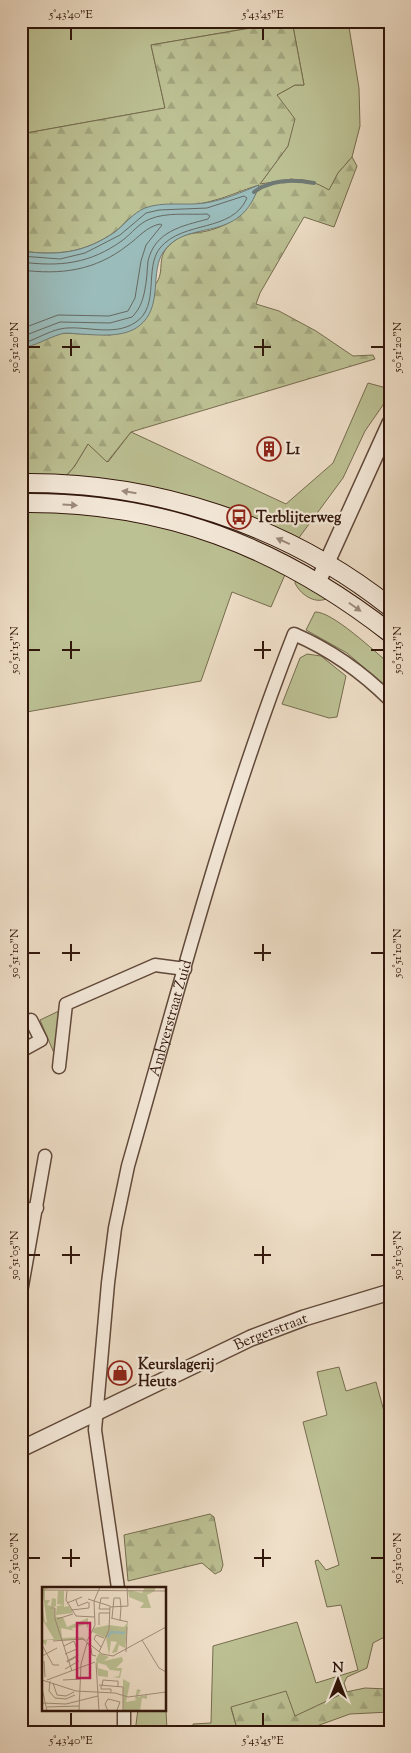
<svg xmlns="http://www.w3.org/2000/svg" width="411" height="1753" font-family="'Sorts Mill Goudy',serif">
  <style>
    .green { fill: #bcc194; stroke: #766c4f }
    .forest { fill: url(#forest-firs); stroke: #766c4f }
    .water { fill: #9abcbb; stroke: #707a74 }
    .lines { fill: none; stroke-linecap: round; stroke-linejoin: round }
    .shore { stroke: #666962; stroke-width: 1 }
    .stream { stroke: #707a74; stroke-width: 4 }
    .minor-casing { stroke: #60483a; stroke-width: 15 }
    .tertiary-casing { stroke: #60483a; stroke-width: 18 }
    .secondary-casing { stroke: #31160a; stroke-width: 20 }
    .minor { stroke: #f5eadb; stroke-width: 12 }
    .tertiary { stroke: #f5eadb; stroke-width: 15 }
    .secondary { stroke: #f5eadb; stroke-width: 18 }
    .oneway { fill: #9d8b7d }
    .ticks { fill: none; stroke: #31160a; stroke-width: 2 }
    .labels { text-anchor: middle; stroke-width: 4.5; stroke-linejoin: round; paint-order: stroke }
    .poi-label { font-size: 15px; font-weight: bold; fill: #31160a; stroke: #f5eadb; text-anchor: start }
    .street-label { font-size: 15px; fill: #31160a; stroke: #f5eadb }
    .inset-river { fill: none; stroke: #9abcbb; stroke-width: 2.5 }
    .inset-road { fill: none; stroke: #a38f7c; stroke-width: 1 }
    .view { fill: #c2185b; fill-opacity: 0.15; stroke: #c2185b; stroke-width: 2.5 }
    .inset-edge { fill: none; stroke: #31160a; stroke-width: 2.5 }
    .neatline { fill: none; stroke: #31160a; stroke-width: 2 }
    .ticks-label { font-size: 12px; text-anchor: middle; fill: #31160a }
  </style>
  <defs>
    <pattern id="forest-firs" width="22" height="20" patternUnits="userSpaceOnUse" patternTransform="scale(1.25)"><rect width="22" height="20" fill="#bcc194"/><path d="M5 1l3.5 6h-7zM16 11l3.5 6h-7z" fill="#a2a57e"/></pattern>
  </defs>
  <rect width="100%" height="100%" fill="#efdfc8"/>
  <filter id="stains"><feTurbulence type="fractalNoise" baseFrequency=".004" numOctaves="4"/><feColorMatrix values="0 0 0 0 .2 0 0 0 0 .09 0 0 0 0 .02 0 0 0 .5 -.17"/></filter>
  <radialGradient id="worn" r=".72"><stop offset=".6" stop-color="#630" stop-opacity="0"/><stop offset="1" stop-color="#630" stop-opacity=".3"/></radialGradient>
  <!-- green -->
  <path class="green" d="M21,21H278L279,23L151,45L165,108L21,134Z
    M292,21H348L359,88L360,126L352,157L338,173L329,191L292,179L259,185L288,146L277,95L295,85H304Z
    M368,383L390,389L383,405L365,431L343,478L298,539L62,480L74,467L88,444L108,462L131,432L286,504L333,463Z
    M21,507L66,508L172,526L287,570L271,607L232,592L201,681L21,713Z
    M296,576L326,599C314,604 300,594 295,583Z
    M315,612C332,611 375,652 390,664V690L347,653L306,630Z
    M307,654L321,656L346,676L337,717L329,718L282,704L300,658Z
    M61,1010L55,1053H54L40,1020Z
    M339,1367L346,1391L376,1382L388,1426H390V1634L373,1643L367,1668L347,1677L344,1683L347,1692L300,1715L295,1716L231,1708L238,1732H135L138,1709H165V1689L167,1731H193V1724L211,1723L213,1646L297,1622L316,1683L358,1670L341,1605L327,1607L315,1561L318,1560L326,1570L339,1565L303,1422L327,1415L317,1372Z"/>
  <!-- forest -->
  <path class="forest" d="M292,21L304,85H295L277,95L295,119L288,146L260,184C289,180 302,174 329,190L338,173L352,157L357,166L334,227L304,217L260,293L256,304L279,311L316,331L353,356L373,355L375,359L131,432L107,462L88,444L74,467L62,480L21,476V348L62,333L111,335C124,320 148,298 157,282C166,267 153,255 177,239C186,233 197,233 207,231C232,225 251,210 259,185C242,190 226,198 208,202C188,207 148,208 130,218C125,221 121,228 116,231C85,253 58,256 21,251V134L165,108L151,45Z
    M210,1514L214,1517L223,1565L221,1571L215,1574L202,1563L128,1581L124,1535Z
    M365,1688L387,1689L389,1692L390,1712L350,1714L300,1732H238L231,1707L286,1691L295,1716L346,1692Z"/>
  <!-- water -->
  <path class="water" d="M259,185C240,246 189,217 164,251C149,271 164,307 139,326C124,338 98,335 80,334C74,334 66,332 61,334C47,338 36,346 21,348V251C58,256 84,253 115,232C125,224 133,213 145,208C163,201 186,206 205,203C224,200 242,192 259,185Z"/>
  <g class="lines">
    <!-- shore -->
    <path class="shore" d="M21,256L60,259L85,253L120,235L146,213L159,210L207,208L244,196L247,198C232,233 183,220 160,248C144,268 160,306 136,322C113,338 83,324 60,329C47,332 35,340 21,344
      M21,262C60,267 90,264 123,240C132,233 139,223 150,219C166,212 190,215 207,214L210,216L208,219C182,226 155,231 148,261C147,270 147,280 145,289C143,300 140,309 132,317L110,323L60,322L21,337
      M21,270C61,275 95,271 128,245C139,237 146,227 160,224L162,225L146,245L141,261L135,298L128,311L109,316L58,315L21,329"/>
    <!-- stream -->
    <path class="stream" d="M254,192C271,179 293,179 314,183"/>
    <!-- minor casing -->
    <g class="minor-casing">
      <g id="minor">
        <path d="M21,1025L31,1020L41,1040L21,1051"/>
        <path d="M59,1067L66,1004L155,965L185,969"/>
        <path d="M21,1211L37,1208"/>
        <path d="M21,1292L45,1156"/>
        <path id="s1" d="M118,1588L95,1430L108,1283L115,1228L128,1166C179,988 226,807 294,634C331,650 361,671 390,700"/>
        <path d="M124,1732V1709"/>
      </g>
    </g>
    <!-- tertiary casing -->
    <g class="tertiary-casing">
      <g id="tertiary">
        <path d="M318,582L390,423"/>
        <path id="s2" d="M21,1449L251,1338L304,1318L390,1292"/>
      </g>
    </g>
    <!-- secondary casing -->
    <g class="secondary-casing">
      <path id="secondary" d="M21,483C153,481 287,525 390,607
        M21,503C163,501 280,547 390,633"/>
    </g>
    <!-- minor -->
    <use href="#minor" class="minor"/>
    <!-- tertiary -->
    <use href="#tertiary" class="tertiary"/>
    <!-- secondary -->
    <use href="#secondary" class="secondary"/>
  </g>
  <!-- one-way arrows -->
  <defs><path id="oneway-solid" d="M-6-.8H1V-3.2L6.5 0L1 3.2V.8H-6Z" transform="scale(1.25)"/></defs>
  <g class="oneway">
    <use href="#oneway-solid" transform="translate(129 492) rotate(-171)"/>
    <use href="#oneway-solid" transform="translate(70 505) rotate(3)"/>
    <use href="#oneway-solid" transform="translate(283 541) rotate(-156)"/>
    <use href="#oneway-solid" transform="translate(355 607) rotate(35)"/>
  </g>
  <!-- ticks -->
  <path class="ticks" d="M71,28V40M263,28V40M71,339V356M263,339V356M28,347H40M62,347H80M254,347H271M371,347H384M71,641V659M263,641V659M28,650H40M62,650H80M254,650H271M371,650H384M71,944V961M263,944V961M28,953H40M62,953H80M254,953H271M371,953H384M71,1246V1264M263,1246V1264M28,1255H40M62,1255H80M254,1255H271M371,1255H384M71,1549V1567M263,1549V1567M28,1558H40M62,1558H80M254,1558H271M371,1558H384M71,1713V1726M263,1713V1726"/>
  <!-- icons -->
  <defs>
    <g id="building-ring" transform="scale(1.25)"><circle r="9.5" fill="#f5eadb" stroke="#8f2418" stroke-width="1.5"/><path d="M-4-6H4V6H1V3H-1V6H-4ZM-2.5-4.3h1.7v1.8h-1.7ZM.8-4.3h1.7v1.8H.8ZM-2.5-1h1.7V.8h-1.7ZM.8-1h1.7V.8H.8Z" fill="#8f2418"/></g>
    <g id="bus-ring" transform="scale(1.25)"><circle r="9.5" fill="#f5eadb" stroke="#8f2418" stroke-width="1.5"/><path d="M-5-6H5V4H4V6H2V4H-2V6H-4V4H-5ZM-3.5-4V0h7V-4ZM-3.5 1.2v1.5H-2V1.2ZM2 1.2v1.5H3.5V1.2Z" fill="#8f2418"/></g>
    <g id="shop-ring" transform="scale(1.25)"><circle r="9.5" fill="#f5eadb" stroke="#8f2418" stroke-width="1.5"/><path d="M-5-2.5h2.3a2.7 3.5 0 0 1 5.4 0H5L5.5 6h-11ZM-1.5-2.5h3a1.5 2.3 0 0 0-3 0Z" fill="#8f2418"/></g>
  </defs>
  <g fill-rule="evenodd">
    <use href="#building-ring" x="269" y="449"/>
    <use href="#bus-ring" x="239" y="517"/>
    <use href="#shop-ring" x="120" y="1373"/>
  </g>
  <g class="labels">
    <!-- poi labels -->
    <g class="poi-label">
      <text x="286" y="454">L1</text>
      <text x="256" y="522">Terblijterweg</text>
      <text x="138" y="1369">Keurslagerij<tspan x="138" dy="17">Heuts</tspan></text>
    </g>
    <!-- street labels -->
    <g class="street-label">
      <text dy="5" stroke="none"><textPath href="#s1" startOffset="580">Ambyerstraat Zuid</textPath></text>
      <text dy="5" stroke="none"><textPath href="#s2" startOffset="276">Bergerstraat</textPath></text>
    </g>
  </g>
  <!-- overview -->
  <g transform="translate(42 1587)">
    <rect width="124" height="124" fill="#efdfc8"/>
    <path d="M0,0H8L3,3V13H8L5,18L9,19L10,11L14,12V19L9,21L13,22V30H21L25,40L46,31V42L44,37L29,42L33,44L19,41L20,51L40,50L45,53H5L4,58L0,55V53L12,52L0,32V18L3,35L5,36ZM103,0H113V4L105,8L109,21H98L102,16L87,10L86,3L100,6ZM16,4H22V20L27,19L31,26L14,28L15,19L22,18L15,17ZM86,35L83,61L77,58L75,65L70,66L75,55L69,54L67,68L64,51L50,45L52,41L67,38L82,40ZM57,66L67,70L62,74L80,70L81,74L74,81H80L78,91L71,90L77,89L78,84L68,83L64,78L56,76V81L66,84V90L56,89L54,72ZM81,92L88,96L84,115L95,113L93,112L95,102L99,103L95,110L105,108V112L100,111L98,124H81Z" fill="#bcc194"/>
    <path class="inset-river" d="M66,50L69,45L83,46"/>
    <path class="inset-road" d="M0,3L124,4M25,4L24,13L34,29L53,30M67,11H59L57,22H68M46,12L68,19L67,43L57,65M34,13L36,19L46,15M25,16L40,10M68,20L86,19L85,0M9,21H13V32L30,84M29,23L47,21V15M69,31L86,35M70,31L72,11H78L79,20M15,32L31,27M78,34L79,19M57,38V26H68M100,53L117,81L124,85M11,54L41,52L60,67L71,69L124,40M45,54L53,38L52,14L58,0M0,58L11,78H17M22,59L32,54L35,62L23,67M59,60L52,52L54,48L62,51M84,65L85,40M0,69L15,61M36,69L25,75V74L36,68ZM2,74L3,90M54,76L57,124M23,82L37,74M0,93L34,104L73,106L86,110L124,105M5,93L53,75M21,93L39,92M8,94L7,104L13,111L24,112L33,108M11,96L15,108L24,109L32,105M57,98L81,100V124M59,99V102H69V105M60,99L61,93L73,94H76V100M0,101L5,124M0,116L24,117L56,109M5,120L37,119M37,124L39,77L45,56L49,61L50,68L54,69M66,124L63,117L66,112L78,115L75,123"/>
    <path class="view" d="M35,36H48V91H35Z"/>
    <rect width="124" height="124" class="inset-edge"/>
  </g>
  <!-- margin -->
  <rect width="411" height="1753" fill="none" stroke="#efdfc8" stroke-width="55"/>
  <!-- north arrow -->
  <g transform="translate(338 1680)" stroke="#f5eadb" stroke-width="4" paint-order="stroke">
  <path d="M0-4L9 19L0 12L-9 19Z" fill="#31160a"/>
  <text y="-8" font-size="14" font-weight="bold" text-anchor="middle" fill="#31160a">N</text>
  </g>
  <rect x="28" y="28" width="356" height="1698" class="neatline"/>
  <g class="ticks-label">
    <text x="71" y="18">5°43'40"E</text>
    <text x="263" y="18">5°43'45"E</text>
    <text transform="translate(14 347) rotate(-90)" y="4">50°51'20"N</text>
    <text transform="translate(397 347) rotate(-90)" y="4">50°51'20"N</text>
    <text transform="translate(14 650) rotate(-90)" y="4">50°51'15"N</text>
    <text transform="translate(397 650) rotate(-90)" y="4">50°51'15"N</text>
    <text transform="translate(14 953) rotate(-90)" y="4">50°51'10"N</text>
    <text transform="translate(397 953) rotate(-90)" y="4">50°51'10"N</text>
    <text transform="translate(14 1255) rotate(-90)" y="4">50°51'05"N</text>
    <text transform="translate(397 1255) rotate(-90)" y="4">50°51'05"N</text>
    <text transform="translate(14 1558) rotate(-90)" y="4">50°51'00"N</text>
    <text transform="translate(397 1558) rotate(-90)" y="4">50°51'00"N</text>
    <text x="71" y="1744">5°43'40"E</text>
    <text x="263" y="1744">5°43'45"E</text>
  </g>
  <rect width="100%" height="100%" filter="url(#stains)"/>
  <rect width="100%" height="100%" fill="url(#worn)"/>
</svg>
